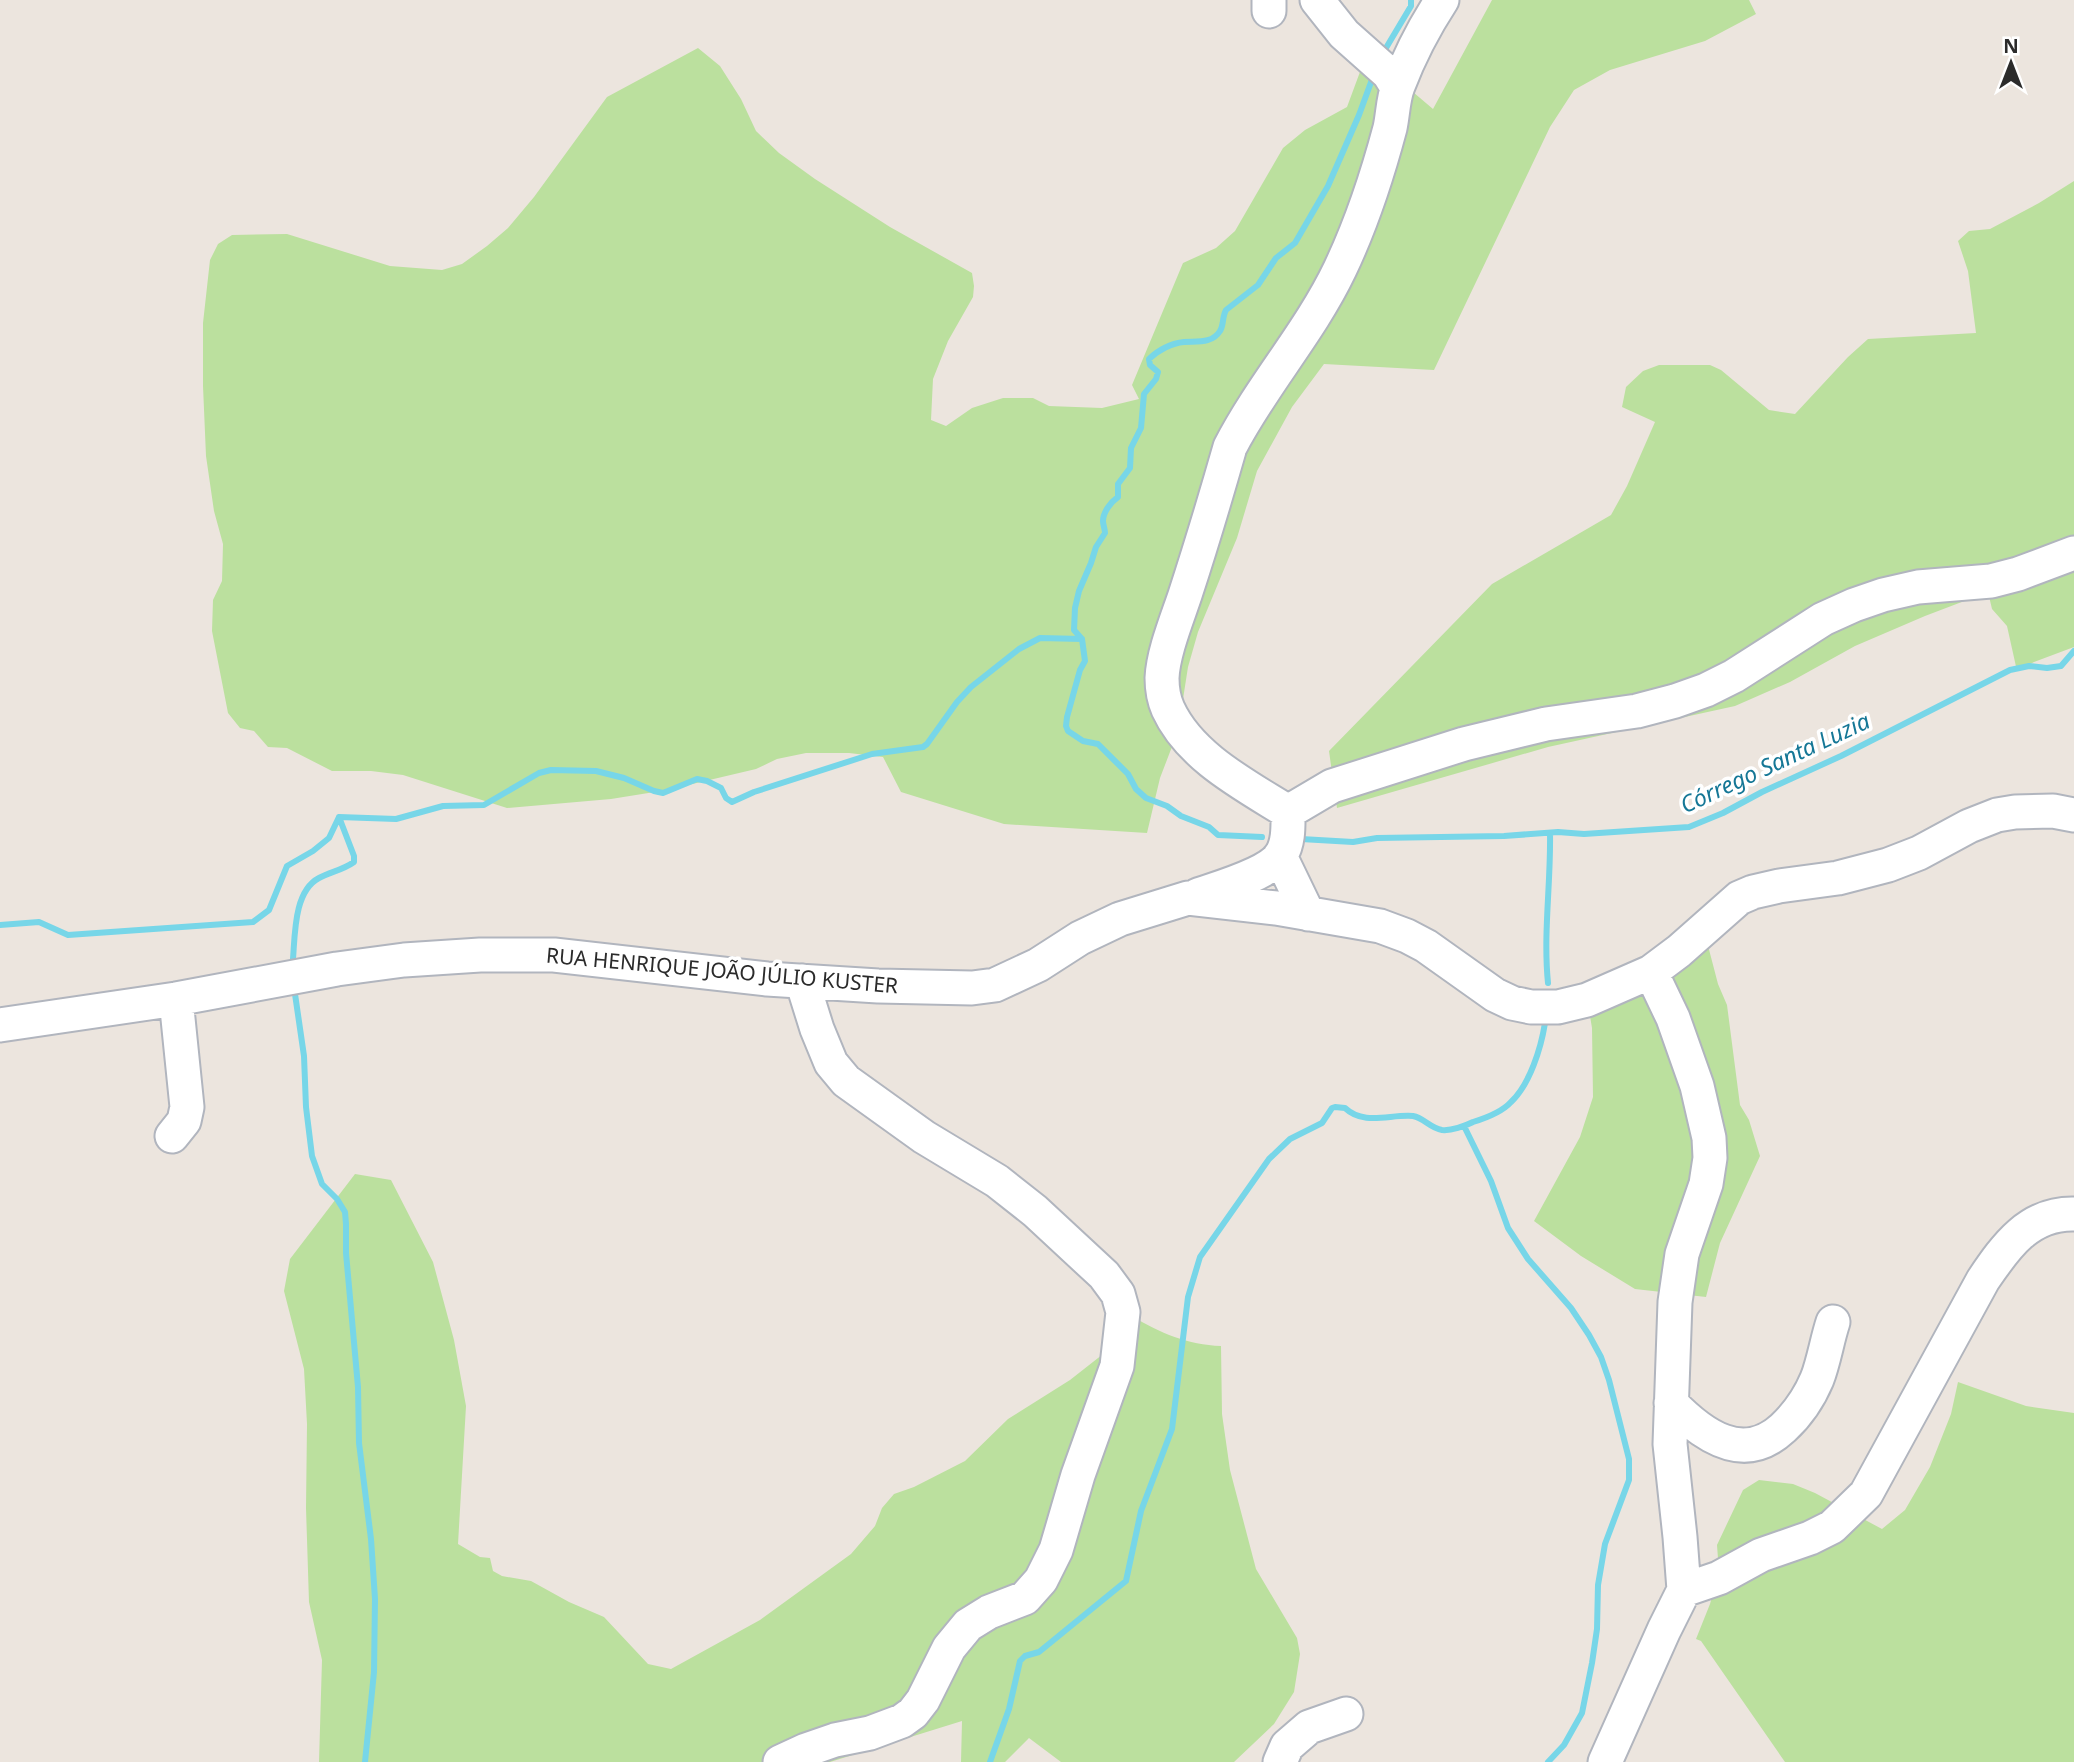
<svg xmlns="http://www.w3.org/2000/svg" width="2074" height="1762" font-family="'Noto Sans',sans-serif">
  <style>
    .green { fill: #bbe09e }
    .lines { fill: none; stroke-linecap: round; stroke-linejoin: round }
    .stream { stroke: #77d6e8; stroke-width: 6 }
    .minor-casing { stroke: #b1b5be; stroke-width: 37 }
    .minor { stroke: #fff; stroke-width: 33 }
    .labels { text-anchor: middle; stroke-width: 7; stroke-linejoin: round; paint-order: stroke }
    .street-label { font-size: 21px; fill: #2b2b2b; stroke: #fff }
    .water-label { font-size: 23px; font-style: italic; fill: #157796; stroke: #fff }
  </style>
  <rect width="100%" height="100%" fill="#ece5de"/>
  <!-- green -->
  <path class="green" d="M1492,0H1749L1756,14L1705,41L1610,70L1574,90L1550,127L1434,370L1324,364L1292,407L1257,471L1237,538L1198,632L1188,667L1178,731L1160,778L1147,833L1004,824L901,792L883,757L849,753H806L777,759L756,769L667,790L611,799L507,808L403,775L371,771H332L287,748L268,747L254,731L240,728L228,713L212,631L213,600L222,581L223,544L214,511L206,456L203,386V323L210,260L218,244L232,235L287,234L390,266L442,270L462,264L487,246L508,228L534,197L607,97L698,48L720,66L741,99L756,131L779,153L815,179L890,227L972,273L974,286L973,297L948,341L933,379L931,420L946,426L972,408L1003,398H1033L1049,406L1102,408L1139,399L1132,385L1183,263L1216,248L1235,231L1283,148L1305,130L1347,107L1367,53L1433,109Z
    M2074,181V647L2034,662L2017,671L2007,626L1992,609L1988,592L1925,616L1855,646L1790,682L1735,706L1548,747L1337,808L1329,751L1492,584L1611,515L1627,486L1655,422L1622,407L1626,387L1643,371L1659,365H1710L1721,370L1769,410L1795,414L1848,357L1868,339L1976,333L1968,271L1958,241L1969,231L1990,229L2039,203Z
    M1706,938L1718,984L1727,1005L1740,1105L1749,1120L1760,1156L1720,1243L1706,1297L1635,1289L1581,1256L1534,1221L1580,1137L1593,1097L1592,1028L1589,1010Z
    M355,1174L391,1180L433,1262L454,1340L466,1406L458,1544L480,1557L490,1558L493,1571L502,1576L531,1581L569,1602L604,1617L648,1664L671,1669L760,1620L851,1554L875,1526L882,1508L894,1494L914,1487L965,1461L1008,1419L1070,1380L1121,1340L1132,1316C1160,1333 1188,1345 1221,1346L1222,1414L1230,1470L1256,1569L1297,1638L1300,1654L1294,1692L1274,1724L1234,1762H1061L1029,1738L1005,1762H961L962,1721L830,1762H319L322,1660L309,1602L306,1508L307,1424L304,1369L284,1291L290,1259Z
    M1958,1382L2026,1406L2074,1413V1762H1785L1701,1641L1696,1639L1710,1604L1719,1572L1717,1545L1743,1490L1759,1480L1793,1484L1815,1493L1882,1529L1905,1510L1930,1467L1951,1414Z"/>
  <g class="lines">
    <!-- stream -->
    <path class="stream" d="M1383,53L1411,6V0
      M339,817L396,819L443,806L484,805L539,773L551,770L596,771L624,778L654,791L663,793L697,779L707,781L721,788L726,798L732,802L754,792L872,754L923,747L927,744L957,702L971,687L1019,649L1040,638L1082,639
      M1262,837L1218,835L1209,827L1181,816L1167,806L1146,798L1136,789L1128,774L1098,744L1083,741L1068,731L1066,726L1067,717L1080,670L1085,661L1082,639L1074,630L1075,608L1079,591L1091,563L1096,547L1105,533C1105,529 1103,525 1103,521C1103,512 1111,502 1118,497V484L1130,468L1131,448L1141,428L1144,394L1156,379L1158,372L1150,365L1149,359C1158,350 1172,343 1184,342C1197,341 1212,344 1220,331C1224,325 1222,317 1226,310L1258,285L1276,258L1295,243L1328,186L1359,115L1374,74
      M1301,839L1353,842L1377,838L1504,836L1558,832L1584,834L1689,827L1723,813L1762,792L1841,756L2010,670L2029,666L2047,668L2061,666L2074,651
      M0,925L39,922L68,935L253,922L269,910L287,866L313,851L329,838L339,817
      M293,959C295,934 294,891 319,878C330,872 343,870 354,862V856L339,817
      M1548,983C1543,933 1551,883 1550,833
      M295,994L304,1056L306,1107L312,1156L322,1184L337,1199L345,1212L346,1224V1253L358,1387L359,1443L371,1539L375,1599L374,1672L365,1762
      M1464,1126L1491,1181L1508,1228L1528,1259L1571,1308L1589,1335L1601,1357L1609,1380L1629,1459V1480L1605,1544L1598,1585L1597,1629L1592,1663L1582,1713L1564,1745L1548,1762
      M990,1762L1009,1709L1020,1661L1025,1656L1039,1652L1126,1581L1141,1511L1172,1429L1188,1297L1200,1257L1269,1159L1290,1139L1322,1123L1332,1108L1335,1107L1345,1108C1364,1126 1390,1114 1413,1116C1424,1118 1430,1128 1442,1130C1451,1131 1465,1126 1473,1122C1486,1118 1502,1112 1511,1102C1530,1084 1541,1048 1545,1023"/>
    <!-- minor casing -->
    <g class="minor-casing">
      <path id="minor" d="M1317,0L1344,34L1389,74L1397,87
        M1442,0C1425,26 1409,57 1398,86C1393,99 1393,114 1390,128C1378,173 1360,227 1340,269C1310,332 1262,385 1230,447C1216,496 1201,546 1185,595C1177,619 1163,653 1162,678C1162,688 1164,700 1168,709C1190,757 1245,785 1288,812L1332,786L1464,744L1546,724L1637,711L1675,701L1706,690L1734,676L1823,619L1854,605L1883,595L1918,587L1991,581L2018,574L2074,553
        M1269,11V0
        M1280,856L1308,914
        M1198,895C1218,888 1269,874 1281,855C1289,842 1288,826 1288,812
        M0,1025L176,999L337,969L404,960L480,955H554L767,979L878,986L972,988L995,985L1038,965L1080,938L1120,919L1188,898L1276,908L1380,926L1407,936L1426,946L1495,995L1512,1003L1531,1007H1558L1587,1000L1651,972L1679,951L1739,898L1753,892L1779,886L1838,878L1888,865L1919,853L1969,826L1997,815L2015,812L2053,811L2074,815
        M172,1136L184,1121L187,1107L176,999
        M1671,1403C1702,1435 1743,1465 1783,1428C1797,1415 1809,1398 1817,1379C1824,1361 1827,1340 1833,1322
        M1684,1590L1719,1578L1761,1555L1810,1538L1832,1527L1866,1494L1983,1280C2006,1246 2029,1213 2074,1214
        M780,1762L806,1750L835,1740L870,1733L902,1721L913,1713L923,1700L949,1648L968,1625L989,1612L1025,1598L1041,1580L1056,1550L1078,1475L1117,1366L1123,1312L1118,1294L1104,1275L1035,1211L997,1181L924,1137L846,1081L831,1063L817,1029L802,981
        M1280,1762L1287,1746L1309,1727L1346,1714
        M1605,1762L1664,1630L1684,1590L1680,1537L1670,1444L1675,1302L1682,1254L1706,1184L1710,1158L1709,1138L1697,1086L1673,1018L1651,972"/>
    </g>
    <!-- minor -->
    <use href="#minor" class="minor"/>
  </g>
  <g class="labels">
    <!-- street labels -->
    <g class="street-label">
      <text transform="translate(722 971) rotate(5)" y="7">RUA HENRIQUE JOÃO JÚLIO KUSTER</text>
    </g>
    <!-- water labels -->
    <g class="water-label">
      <text transform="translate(1775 763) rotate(-25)" y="8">Córrego Santa Luzia</text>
    </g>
  </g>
  <!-- north arrow -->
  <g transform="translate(2011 63)" stroke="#ffffff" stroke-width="5" paint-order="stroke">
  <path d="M0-5L12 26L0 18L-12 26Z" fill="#2b2b2b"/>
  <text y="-10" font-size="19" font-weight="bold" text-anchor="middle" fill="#2b2b2b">N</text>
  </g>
</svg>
